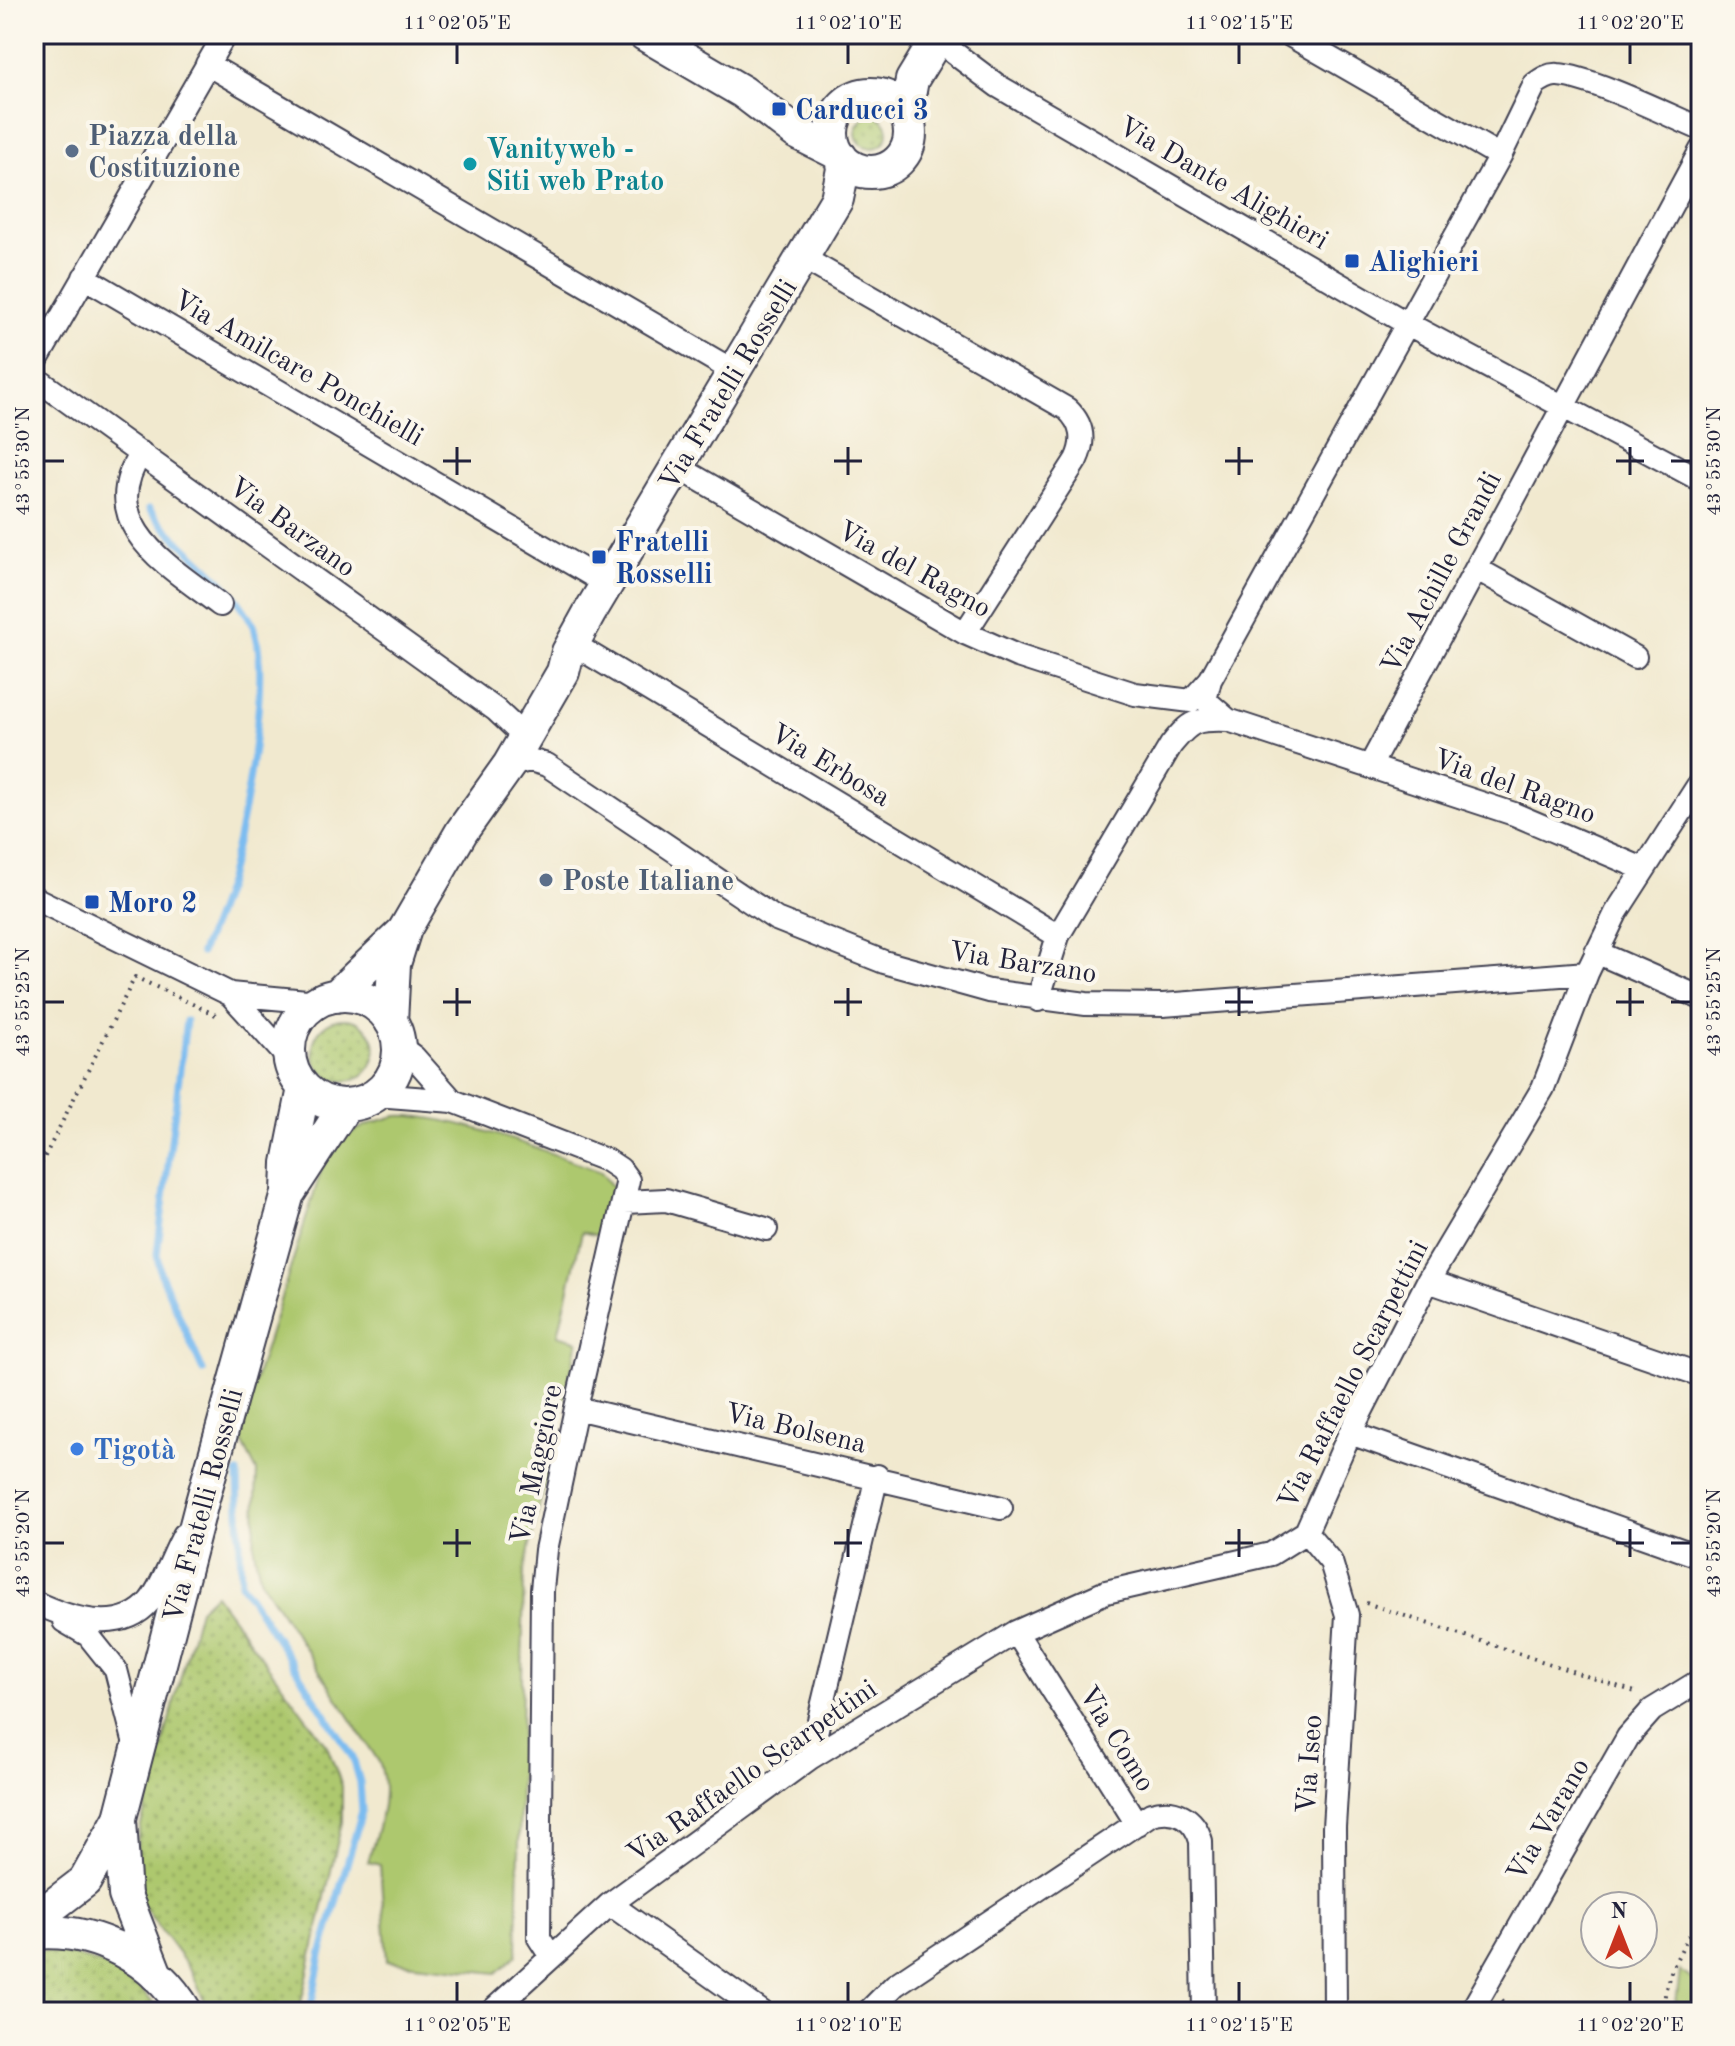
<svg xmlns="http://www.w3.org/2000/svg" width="1735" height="2046" font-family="'Old Standard TT',serif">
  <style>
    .grass { fill: url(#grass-dots); stroke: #687554; stroke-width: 2 }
    .green { fill: #adc86e; stroke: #687554; stroke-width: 2 }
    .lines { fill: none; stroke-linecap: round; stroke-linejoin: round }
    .stream { stroke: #7cbcf0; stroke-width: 7 }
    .street-casing { stroke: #414051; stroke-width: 26 }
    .secondary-casing { stroke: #414051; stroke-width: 36 }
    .path { stroke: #414051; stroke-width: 4; stroke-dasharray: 2 6; stroke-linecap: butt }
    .street { stroke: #fff; stroke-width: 22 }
    .secondary { stroke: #fff; stroke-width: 32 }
    .ticks { fill: none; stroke: #22223b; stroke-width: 3 }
    .transit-dot { fill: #1a4fb4; stroke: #fbf7ec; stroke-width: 3 }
    .service-dot { fill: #5c6f8a; stroke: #fbf7ec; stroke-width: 3 }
    .culture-dot { fill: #0f9aa8; stroke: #fbf7ec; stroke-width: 3 }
    .shop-dot { fill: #3f7fe0; stroke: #fbf7ec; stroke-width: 3 }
    .labels { text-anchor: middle; stroke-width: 8; stroke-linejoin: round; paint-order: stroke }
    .transit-label { font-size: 28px; font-weight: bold; fill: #164399; stroke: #fbf7ec; text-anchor: start }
    .service-label { font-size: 28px; font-weight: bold; fill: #4e5e75; stroke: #fbf7ec; text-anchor: start }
    .culture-label { font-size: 28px; font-weight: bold; fill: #0d838f; stroke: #fbf7ec; text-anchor: start }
    .street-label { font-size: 28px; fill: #22223b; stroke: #fbf7ec }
    .shop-label { font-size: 28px; font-weight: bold; fill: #366cbe; stroke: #fbf7ec; text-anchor: start }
    .neatline { fill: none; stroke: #22223b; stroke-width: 3 }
    .ticks-label { font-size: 20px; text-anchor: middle; fill: #22223b }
  </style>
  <defs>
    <pattern id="grass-dots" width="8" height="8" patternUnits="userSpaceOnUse" patternTransform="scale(2)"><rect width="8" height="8" fill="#adc86e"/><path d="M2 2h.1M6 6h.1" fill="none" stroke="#8ca25c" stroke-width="1.8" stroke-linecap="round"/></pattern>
  </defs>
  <rect width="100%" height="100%" fill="#fbf7ec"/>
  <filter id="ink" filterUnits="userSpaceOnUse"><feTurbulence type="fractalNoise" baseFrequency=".0125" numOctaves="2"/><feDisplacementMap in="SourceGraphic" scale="16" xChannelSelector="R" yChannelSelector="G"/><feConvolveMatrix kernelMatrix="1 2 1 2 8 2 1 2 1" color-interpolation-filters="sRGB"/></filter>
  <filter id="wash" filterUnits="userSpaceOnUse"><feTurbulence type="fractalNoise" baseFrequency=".006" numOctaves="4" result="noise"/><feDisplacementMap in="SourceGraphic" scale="32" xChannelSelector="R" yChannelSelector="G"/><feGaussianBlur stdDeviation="1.8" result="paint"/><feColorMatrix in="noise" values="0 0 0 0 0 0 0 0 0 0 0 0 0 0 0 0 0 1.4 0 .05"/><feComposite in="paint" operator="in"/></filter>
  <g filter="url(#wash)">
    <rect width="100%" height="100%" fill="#f1e9cf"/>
    <!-- grass -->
    <path class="grass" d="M856 132a16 16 0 1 1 32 0a16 16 0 1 1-32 0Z
      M313 1050a31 31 0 1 1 62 0a31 31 0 1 1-62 0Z
      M215,1594L327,1746L342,1786V1822L299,2012H209L192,1972L142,1904L136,1858L138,1836L199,1609Z
      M44,1951C92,1955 132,1973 160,2012H34V1952Z"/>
    <!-- green -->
    <path class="green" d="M396,1116C449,1113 549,1152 601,1172L613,1188L603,1237L582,1232L558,1335L578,1341L524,1571L517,1955L497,1973L387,1961L380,1865L368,1862C377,1829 392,1795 379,1762L261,1581L254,1550L257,1471L238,1434L322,1168C341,1133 358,1126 396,1116Z
      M1680,1971L1701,1985V2012H1675Z"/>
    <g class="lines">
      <!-- stream -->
      <path class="stream" d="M149,509C180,549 227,576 251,621C275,667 243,826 228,879C221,904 210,929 201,953
        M186,1021L157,1254L160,1272L203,1371
        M238,1473L241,1583L353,1758L360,1782L362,1811L321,1955L310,2012"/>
    </g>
  </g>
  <g filter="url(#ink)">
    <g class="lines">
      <!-- street casing -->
      <g class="street-casing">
        <path id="street" d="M940,34L954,53L998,86L1406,323L1701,480
          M1288,34L1500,156
          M207,64L735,372
          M803,258L1067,409C1083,424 1085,441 1076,460L965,633
          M84,277L607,584
          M34,365L225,34
          M34,377L496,710L514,727
          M141,453C94,525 169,566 220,605
          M678,467L965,633L1017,656L1135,694L1191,701L1210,680L1500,156L1535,84C1542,79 1549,74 1558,75C1591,77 1668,115 1701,129
          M1477,569L1635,657
          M573,644L1058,936
          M1210,680L1205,700L1228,720L1514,814L1641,868
          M509,765L530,760L547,765L776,919L884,962L989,991L1086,1004L1163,1005L1587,973
          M1370,766L1701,150
          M34,898L230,994L318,1002
          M1596,952L1701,998
          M230,994L290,1060
          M1038,1000L1058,936L1171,745C1191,720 1196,719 1228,720
          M399,1046L414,1057L453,1101
          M376,1095L453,1101L608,1161L620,1169L628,1180L576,1408L546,1550L542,1590L539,1938L550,1955
          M625,1202L666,1200L766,1229
          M1428,1281L1701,1375
          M576,1408L1001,1508
          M1350,1433L1701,1557
          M1306,1532L1331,1562L1347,1615L1334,1827L1335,2012
          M34,1602C67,1618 121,1636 150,1601C164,1583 173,1555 184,1535
          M64,1621L88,1635L116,1670L135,1744
          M1016,1632L1137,1824
          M810,1758L877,1476
          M610,1904L762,2012
          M491,2012L610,1904L810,1758L1016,1632L1106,1592L1271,1554L1306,1532L1350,1433L1428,1281L1543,1088L1587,973L1616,913L1701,781
          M868,2012L895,1985L1151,1814C1175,1807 1194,1817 1201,1841L1204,2012
          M1471,2012L1628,1737L1652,1710L1701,1680"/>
      </g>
      <!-- secondary casing -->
      <g class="secondary-casing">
        <path id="secondary" d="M644,34L743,92L797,133L837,153
          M832 133a39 39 0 1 1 78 0a39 39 0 1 1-78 0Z
          M906,112L912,80L940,34
          M289 1050a55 55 0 1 1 110 0a55 55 0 1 1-110 0Z
          M336,996L403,932
          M391,1022L394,964L405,929L462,831L509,765L563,672L568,652L590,612L837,199L843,169L841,157
          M290,1191L346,1105
          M120,1820L125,1895L156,1975
          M34,1920L85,1881L120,1818L202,1502L288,1193L289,1163L304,1088
          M34,1933C95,1927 155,1959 186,2012"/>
      </g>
      <!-- path -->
      <path class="path" d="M34,1178L135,977L220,1017
        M1366,1603L1638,1693
        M1502,2000L1514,2012
        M1666,2012C1658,1983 1687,1940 1701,1915"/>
      <!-- street -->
      <use href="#street" class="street"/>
      <!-- secondary -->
      <use href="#secondary" class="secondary"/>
    </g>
  </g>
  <!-- ticks -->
  <path class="ticks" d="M457,44V64M848,44V64M1239,44V64M1630,44V64M457,447V475M848,447V475M1239,447V475M1630,447V475M44,461H64M443,461H471M834,461H862M1225,461H1253M1616,461H1644M1671,461H1691M457,988V1016M848,988V1016M1239,988V1016M1630,988V1016M44,1002H64M443,1002H471M834,1002H862M1225,1002H1253M1616,1002H1644M1671,1002H1691M457,1529V1557M848,1529V1557M1239,1529V1557M1630,1529V1557M44,1543H64M443,1543H471M834,1543H862M1225,1543H1253M1616,1543H1644M1671,1543H1691M457,1982V2002M848,1982V2002M1239,1982V2002M1630,1982V2002"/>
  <!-- markers -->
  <g class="transit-dot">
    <rect x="771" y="101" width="16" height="16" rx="4"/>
    <rect x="1344" y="253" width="16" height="16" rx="4"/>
    <rect x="591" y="549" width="16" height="16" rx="4"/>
    <rect x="84" y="894" width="16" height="16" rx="4"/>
  </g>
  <g class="service-dot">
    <circle cx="72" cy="151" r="8"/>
    <circle cx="546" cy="880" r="8"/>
  </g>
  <circle class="culture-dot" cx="470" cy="164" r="8"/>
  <circle class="shop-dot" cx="77" cy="1449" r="8"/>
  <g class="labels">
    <!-- transit labels -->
    <g class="transit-label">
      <text x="795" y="119">Carducci 3</text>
      <text x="1368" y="271">Alighieri</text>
      <text x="615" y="551">Fratelli<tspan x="615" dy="32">Rosselli</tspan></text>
      <text x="108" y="912">Moro 2</text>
    </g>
    <!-- service labels -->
    <g class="service-label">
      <text x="88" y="145">Piazza della<tspan x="88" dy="32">Costituzione</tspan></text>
      <text x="562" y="890">Poste Italiane</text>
    </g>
    <!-- culture labels -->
    <g class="culture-label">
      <text x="486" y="158">Vanityweb -<tspan x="486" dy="32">Siti web Prato</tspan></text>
    </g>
    <!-- street labels -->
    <g class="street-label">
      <text transform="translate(1224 182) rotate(30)" y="10">Via Dante Alighieri</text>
      <text transform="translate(299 367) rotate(30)" y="10">Via Amilcare Ponchielli</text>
      <text transform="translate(727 384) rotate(-59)" y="10">Via Fratelli Rosselli</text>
      <text transform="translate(293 526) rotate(36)" y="10">Via Barzano</text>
      <text transform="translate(915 568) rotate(29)" y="10">Via del Ragno</text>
      <text transform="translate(1440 572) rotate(-62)" y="10">Via Achille Grandi</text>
      <text transform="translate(831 764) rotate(31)" y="10">Via Erbosa</text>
      <text transform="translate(1515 785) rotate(20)" y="10">Via del Ragno</text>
      <text transform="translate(1023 961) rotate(9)" y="10">Via Barzano</text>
      <text transform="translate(1352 1374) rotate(-63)" y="10">Via Raffaello Scarpettini</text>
      <text transform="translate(796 1427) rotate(13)" y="10">Via Bolsena</text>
      <text transform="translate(535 1464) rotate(-78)" y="10">Via Maggiore</text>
      <text transform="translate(202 1505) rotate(-75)" y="10">Via Fratelli Rosselli</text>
      <text transform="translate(1118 1738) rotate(58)" y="10">Via Como</text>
      <text transform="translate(1308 1764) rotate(-86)" y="10">Via Iseo</text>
      <text transform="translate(751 1770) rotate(-35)" y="10">Via Raffaello Scarpettini</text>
      <text transform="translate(1547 1819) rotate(-60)" y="10">Via Varano</text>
    </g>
    <!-- shop labels -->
    <g class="shop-label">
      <text x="93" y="1459">Tigotà</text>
    </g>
  </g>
  <!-- margin -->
  <rect width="1735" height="2046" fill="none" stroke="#fbf7ec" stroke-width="88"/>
  <!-- north arrow -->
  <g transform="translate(1619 1930)"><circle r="38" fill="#fbf7ec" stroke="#a4a2a5" stroke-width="2"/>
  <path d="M0-6L14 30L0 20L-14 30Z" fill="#c8321e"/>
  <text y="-12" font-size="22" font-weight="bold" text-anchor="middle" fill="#22223b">N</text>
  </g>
  <rect x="44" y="44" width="1647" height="1958" class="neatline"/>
  <g class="ticks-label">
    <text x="457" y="29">11°02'05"E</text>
    <text x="848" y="29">11°02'10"E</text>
    <text x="1239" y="29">11°02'15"E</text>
    <text x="1630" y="29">11°02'20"E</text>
    <text transform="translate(22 461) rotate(-90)" y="7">43°55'30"N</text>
    <text transform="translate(1713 461) rotate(-90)" y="7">43°55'30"N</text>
    <text transform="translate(22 1002) rotate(-90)" y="7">43°55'25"N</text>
    <text transform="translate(1713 1002) rotate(-90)" y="7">43°55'25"N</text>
    <text transform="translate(22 1543) rotate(-90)" y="7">43°55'20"N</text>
    <text transform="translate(1713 1543) rotate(-90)" y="7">43°55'20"N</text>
    <text x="457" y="2031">11°02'05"E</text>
    <text x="848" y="2031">11°02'10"E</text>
    <text x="1239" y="2031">11°02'15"E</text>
    <text x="1630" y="2031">11°02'20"E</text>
  </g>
</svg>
